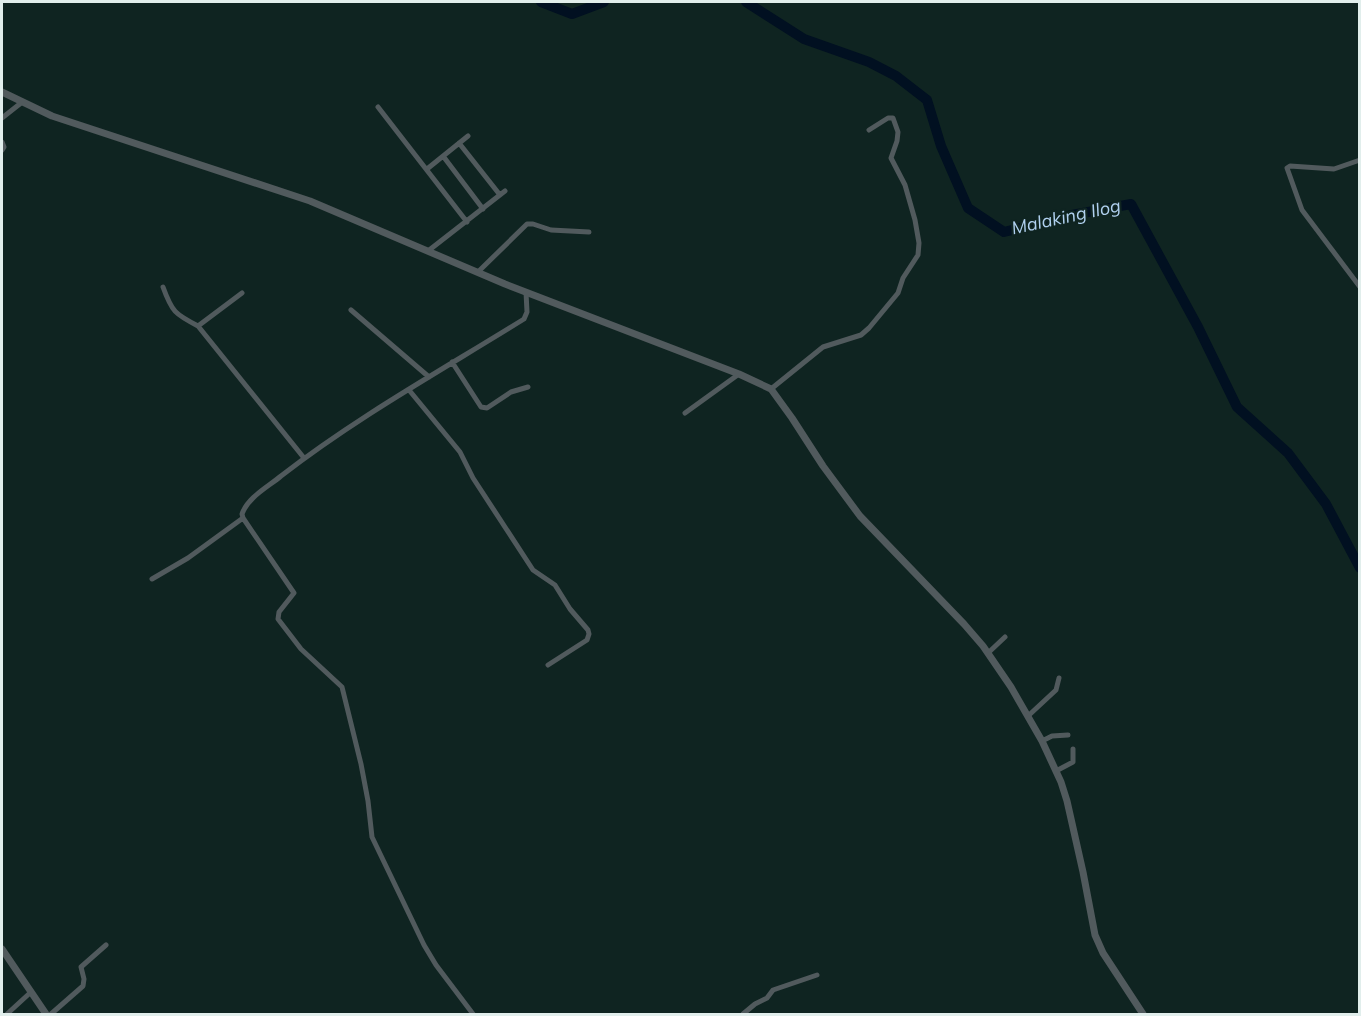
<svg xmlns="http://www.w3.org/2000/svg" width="1361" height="1016" font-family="Mulish,sans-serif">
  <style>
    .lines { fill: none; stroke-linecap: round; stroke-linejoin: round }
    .river { stroke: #011021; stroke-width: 10 }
    .minor { stroke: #515a5d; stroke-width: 5 }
    .tertiary { stroke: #515a5d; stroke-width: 7 }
    .labels { text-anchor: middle; stroke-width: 4.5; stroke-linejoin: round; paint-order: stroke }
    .water-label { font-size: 18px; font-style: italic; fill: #b0d0ef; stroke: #0f2421 }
  </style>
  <rect width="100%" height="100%" fill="#0f2421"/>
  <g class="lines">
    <!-- river -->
    <path class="river" d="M541,2L572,14L604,2
      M746,2L804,39L869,62L896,76L927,100L941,146L968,208L1004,232L1072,215L1131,204L1198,327L1237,407L1288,453L1326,504L1360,568"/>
    <!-- minor -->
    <path class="minor" d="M378,107L467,222
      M2,118L21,103
      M2,142L4,147L2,150
      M459,143L500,195
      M443,156L483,209
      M1360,160L1334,169L1290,166L1287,168L1302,210L1360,287
      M427,169L468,136
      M428,251L505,191
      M479,271L527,224H533L551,230L589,232
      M163,287C172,312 175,314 198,326L304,458
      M351,310L429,377
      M198,326L242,293
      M452,362L481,407L487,408L511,392L528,387
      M771,389L823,347L861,335L869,328L898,293L903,278L918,255L919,243L915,220L905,185L891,158L897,141L898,132L893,118H888L869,130
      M409,390L460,452L473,478L533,570L555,585L570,609L588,630L589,634L587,640L548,665
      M685,413L739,374
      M152,579L188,558L243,518
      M988,653L1005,637
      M1028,716L1056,690L1059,678
      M1042,741L1052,736L1068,735
      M1056,771L1073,762V749
      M7,1014L31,992
      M51,1014L83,986L84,979L81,967L106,945
      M473,1014L436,965L424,945L372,837L368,801L361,764L342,687L301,649L278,619L279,612L294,593L243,518L242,514C248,497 268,487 281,476C357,417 442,370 524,319L527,312L526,292
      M743,1014L755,1004L767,998L773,990L817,975"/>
    <!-- tertiary -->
    <path class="tertiary" d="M2,92L52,116L310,201L505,284L739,374L771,389L792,418L823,466L860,516L964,624L983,646L1011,687L1042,741L1061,782L1067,801L1083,872L1095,935L1103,953L1143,1014
      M2,949L46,1014"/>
  </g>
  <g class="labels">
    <!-- water labels -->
    <g class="water-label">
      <text transform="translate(1066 217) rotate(-12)" y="6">Malaking Ilog</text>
    </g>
  </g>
  <!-- border -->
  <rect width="1361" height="1016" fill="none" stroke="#e1eeec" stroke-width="6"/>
</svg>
